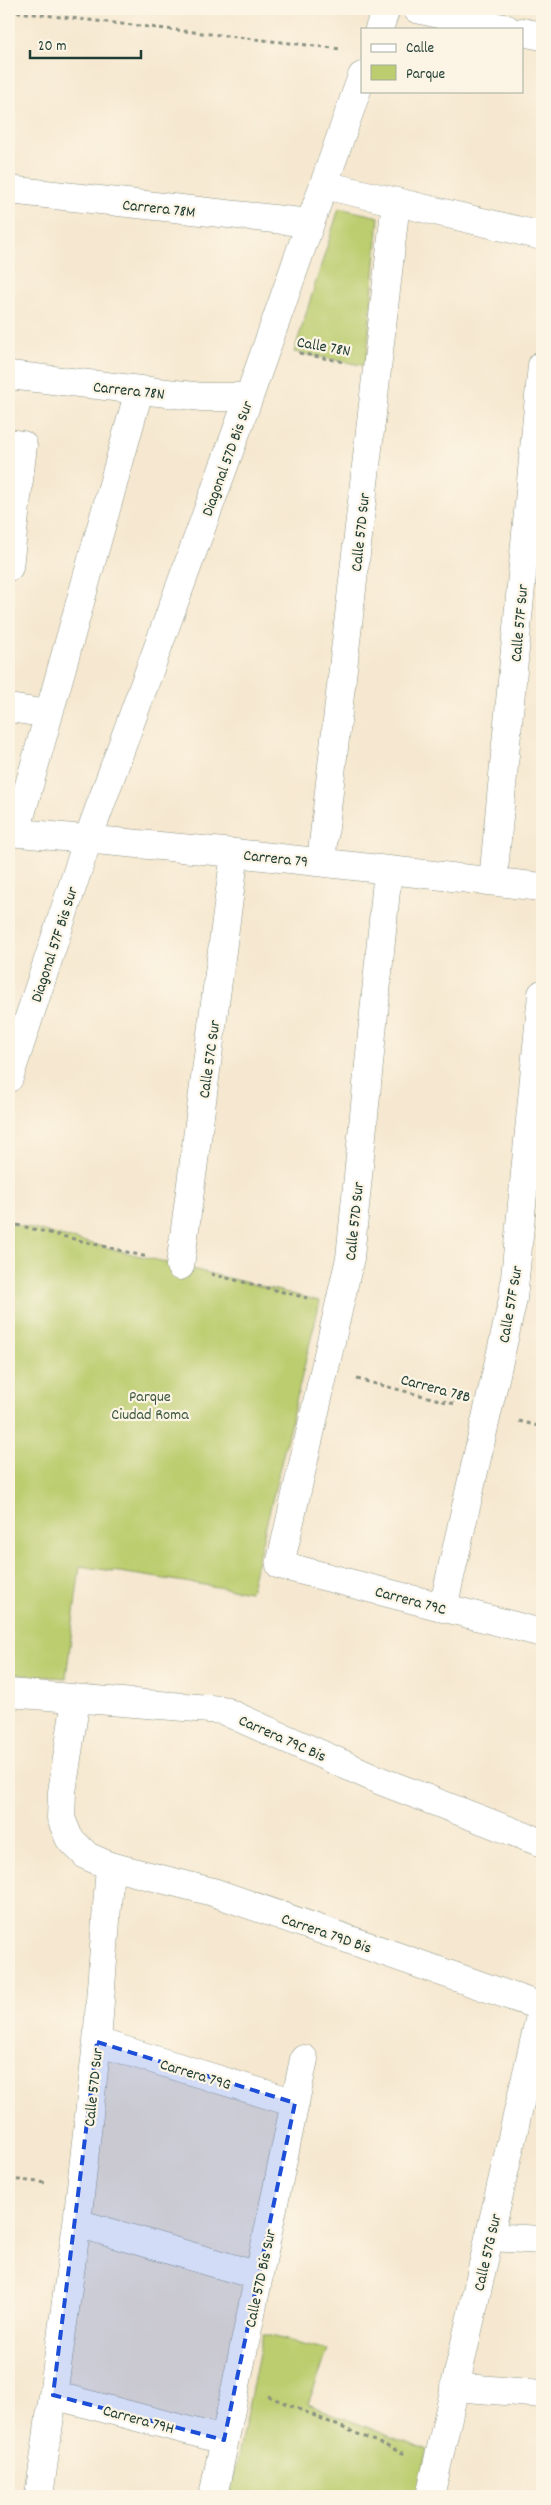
<svg xmlns="http://www.w3.org/2000/svg" width="551" height="2505" font-family="Dekko,sans-serif">
  <style>
    .green { fill: #bccd70; stroke: #6e8552 }
    .lines { fill: none; stroke-linecap: round; stroke-linejoin: round }
    .minor-casing { stroke: #8a9282; stroke-width: 29 }
    .path { stroke: #8a9282; stroke-width: 3; stroke-dasharray: 4 4; stroke-linecap: butt }
    .minor { stroke: #fff; stroke-width: 28 }
    .marked { fill: #1d4ed8; fill-opacity: 0.2; stroke: #1d4ed8; stroke-width: 4; stroke-dasharray: 10 6; stroke-linejoin: round }
    .labels { text-anchor: middle; stroke-width: 4.5; stroke-linejoin: round; paint-order: stroke }
    .street-label { font-size: 16px; fill: #1f3d34; stroke: #fcf5e5 }
    .park-label { font-size: 16px; fill: #3e5a40; stroke: #fcf5e5 }
  </style>
  <rect width="100%" height="100%" fill="#fcf5e5"/>
  <filter id="ink" filterUnits="userSpaceOnUse"><feTurbulence type="fractalNoise" baseFrequency=".02" numOctaves="2"/><feDisplacementMap in="SourceGraphic" scale="10" xChannelSelector="R" yChannelSelector="G"/><feConvolveMatrix kernelMatrix="1 2 1 2 8 2 1 2 1" color-interpolation-filters="sRGB"/></filter>
  <filter id="wash" filterUnits="userSpaceOnUse"><feTurbulence type="fractalNoise" baseFrequency=".0096" numOctaves="4" result="noise"/><feDisplacementMap in="SourceGraphic" scale="20" xChannelSelector="R" yChannelSelector="G"/><feGaussianBlur stdDeviation="1.12" result="paint"/><feColorMatrix in="noise" values="0 0 0 0 0 0 0 0 0 0 0 0 0 0 0 0 0 1.4 0 .05"/><feComposite in="paint" operator="in"/></filter>
  <g filter="url(#wash)">
    <rect width="100%" height="100%" fill="#f6e8d0"/>
    <!-- green -->
    <path class="green" d="M339,208L379,217L366,366L294,352Z
      M9,1223L320,1301L250,1592L80,1566L66,1678L9,1674Z
      M263,2334L328,2350L308,2404L428,2451L416,2496H230Z"/>
  </g>
  <g filter="url(#ink)">
    <g class="lines">
      <!-- minor casing -->
      <g class="minor-casing">
        <path id="minor" d="M417,9L507,29
          M379,29L386,9
          M522,32L542,36
          M324,185L542,236
          M9,190L310,223
          M9,375L202,397H249
          M9,443L23,445L9,567
          M9,708L49,714
          M9,832L235,853L542,887
          M16,832L139,391
          M321,862L396,202
          M388,870L350,1258L280,1565L542,1633
          M493,881L542,365
          M9,1078L88,839L249,397L362,76
          M180,1266L235,853
          M443,1608L513,1299L542,994
          M9,1693L222,1710L381,1781L542,1843
          M110,1866L213,1892L542,2007
          M97,2042L295,2103
          M77,2223L259,2276
          M489,2237L542,2240
          M454,2387L542,2394
          M53,2395L224,2440
          M39,2496L77,2223L97,2042L110,1866L87,1856L69,1838L61,1818L62,1792L76,1699
          M213,2496L304,2059
          M430,2496L542,2007"/>
      </g>
      <!-- path -->
      <path class="path" d="M9,11L342,49
        M299,353L344,362
        M9,1223L147,1257
        M211,1274L307,1298
        M357,1379L455,1404
        M519,1421L542,1427
        M9,2179L48,2183
        M268,2396L405,2454"/>
      <!-- minor -->
      <use href="#minor" class="minor"/>
    </g>
  </g>
  <!-- marked area -->
  <path class="marked" d="M97,2042L295,2103L224,2440L53,2395Z"/>
  <g class="labels">
    <!-- street labels -->
    <g class="street-label">
      <text transform="translate(159 207) rotate(6)" y="6">Carrera 78M</text>
      <text transform="translate(324 345) rotate(10)" y="6">Calle 78N</text>
      <text transform="translate(129 389) rotate(6)" y="6">Carrera 78N</text>
      <text transform="translate(226 458) rotate(-70)" y="6">Diagonal 57D Bis Sur</text>
      <text transform="translate(359 532) rotate(-84)" y="6">Calle 57D Sur</text>
      <text transform="translate(518 623) rotate(-85)" y="6">Calle 57F Sur</text>
      <text transform="translate(276 857) rotate(6)" y="6">Carrera 79</text>
      <text transform="translate(53 944) rotate(-72)" y="6">Diagonal 57F Bis Sur</text>
      <text transform="translate(208 1059) rotate(-82)" y="6">Calle 57C Sur</text>
      <text transform="translate(353 1221) rotate(-84)" y="6">Calle 57D Sur</text>
      <text transform="translate(509 1304) rotate(-80)" y="6">Calle 57F Sur</text>
      <text transform="translate(436 1387) rotate(15)" y="6">Carrera 78B</text>
      <text transform="translate(411 1599) rotate(15)" y="6">Carrera 79C</text>
      <text transform="translate(283 1737) rotate(24)" y="6">Carrera 79C Bis</text>
      <text transform="translate(327 1932) rotate(19)" y="6">Carrera 79D Bis</text>
      <text transform="translate(196 2073) rotate(17)" y="6">Carrera 79G</text>
      <text transform="translate(92 2087) rotate(-84)" y="6">Calle 57D Sur</text>
      <text transform="translate(486 2252) rotate(-77)" y="6">Calle 57G Sur</text>
      <text transform="translate(259 2278) rotate(-78)" y="6">Calle 57D Bis Sur</text>
      <text transform="translate(139 2418) rotate(15)" y="6">Carrera 79H</text>
    </g>
    <!-- park labels -->
    <g class="park-label">
      <text x="150" y="1401">Parque<tspan x="150" dy="18">Ciudad Roma</tspan></text>
    </g>
  </g>
  <!-- margin -->
  <rect width="551" height="2505" fill="none" stroke="#fcf5e5" stroke-width="30"/>
  <!-- legend -->
  <rect x="361" y="28" width="162" height="65" fill="#fcf5e5" stroke="#a4ab9e"/>
  <rect x="371" y="44" width="25" height="8" fill="#ffffff" stroke="#a4ab9e"/>
  <text x="406" y="52" font-size="15" fill="#1f3d34">Calle</text>
  <rect x="371" y="65" width="25" height="15" fill="#bccd70" stroke="#a4ab9e"/>
  <text x="406" y="78" font-size="15" fill="#1f3d34">Parque</text>
  <!-- scale -->
  <path d="M30 50v8h111v-8" fill="none" stroke="#1f3d34" stroke-width="2.5"/>
  <text x="38" y="50" font-size="15" fill="#1f3d34" stroke="#fcf5e5" stroke-width="4" paint-order="stroke">20 m</text>
</svg>
